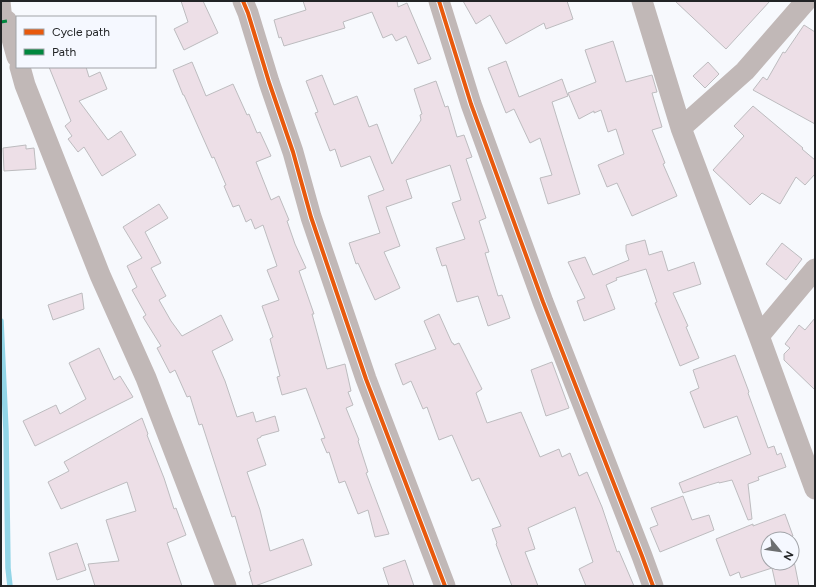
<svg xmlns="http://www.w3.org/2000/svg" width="816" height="587" font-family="Figtree,sans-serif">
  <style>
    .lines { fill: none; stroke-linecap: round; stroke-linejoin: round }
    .stream { stroke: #92d5e7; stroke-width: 5.5 }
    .building { fill: #eddfe7; stroke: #bdbcbf }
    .service { stroke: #c1b8b7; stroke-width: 11 }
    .minor { stroke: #c1b8b7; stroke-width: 21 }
    .quiet { stroke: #00873e; stroke-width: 3; stroke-dasharray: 6 3; stroke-linecap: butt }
    .cycleway-casing { stroke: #f5f8ff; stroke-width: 6 }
    .cycleway { stroke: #e8590c; stroke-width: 4 }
  </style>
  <rect width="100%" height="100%" fill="#f7f9fd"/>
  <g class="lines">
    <!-- stream -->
    <path class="stream" d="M1,321L6,431L8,568L10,586"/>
  </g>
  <!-- building -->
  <path class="building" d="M181,1H203L218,33L184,50L174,29L188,22Z
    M303,1H397L398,7L407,3L431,59L418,64L406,36L396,41L392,34L383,38L372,12L343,22L345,28L284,46L281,37L279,38L274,20L306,10Z
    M463,1H567L573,19L546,29L544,23L506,44L490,15L476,24Z
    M675,1H770L726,49Z
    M804,25L815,32V124L753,90L763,77L767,80L783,52L785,53Z
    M613,41L626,82L652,75L657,92L652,93L662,127L652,130L665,163L663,164L677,196L632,216L617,183L607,187L598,165L624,154L616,129L608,132L601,110L594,113V111L579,119L568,93L596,82L585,50Z
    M506,61L519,97L562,79L568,96L552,102L580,194L548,204L540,178L552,175L540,138L530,143L514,109L506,113L488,68Z
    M192,62L206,96L233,84L247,115L249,114L257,133L260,132L271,156L256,162L271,200L279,196L289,220L287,221L295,244L306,268L299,271L314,314H312L327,369L345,364L351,391L348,392L353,405L346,408L359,440L358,441L368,472L366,473L389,534L375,537L368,510L358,514L345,481L339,483L329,452L327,453L321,439L325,438L306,388L282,395L277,377L280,376L270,339L273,337L262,306L279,300L267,270L277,266L263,225L255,229L251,219L246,222L239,205L233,207L224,186L226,185L214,157L212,158L184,95H183L173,70Z
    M708,62L719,74L705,88L693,76Z
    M49,67H86L89,77L100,72L107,89L79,101L108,140L121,131L136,155L102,176L84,147L78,152L68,139L72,136L65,126L71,121Z
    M322,75L334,105L357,96L369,127L377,124L392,164L421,120L420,115L422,114L414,89L436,81L445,107L448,106L457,137L464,135L472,157L466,159L486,218L479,221L489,252L485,253L498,296L502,295L510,318L488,326L478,296L457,302L446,265L442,266L436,248L465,239L452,203L461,200L450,165L406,180L412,198L386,207L400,246L384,252L400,288L375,300L358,263L356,264L349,243L380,233L368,196L384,190L370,156L341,167L335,149L330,151L315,113L318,112L306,81Z
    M753,106L803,148L802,149L815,160V174L805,185L796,177L780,204L762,193L750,205L713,170L744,136L734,126Z
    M26,145V149L34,148L36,169L4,171L3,148Z
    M159,204L168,218L145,232L161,263L151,268L166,296L159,300L171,321L182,336L221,315L233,340L212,351L225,381L237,417L253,412L256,422L275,416L279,431L261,436V437L257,439L266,465L247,472L260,510L270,551L303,539L312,565L255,586H253L249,572L251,571L235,516L232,517L202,424L199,425L190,396L187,397L175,370L170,373L157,348L161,346L143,317L146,315L132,290L137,287L127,266L142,258L123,227Z
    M645,240L649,255L662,251L668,271L694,262L701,284L673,293L688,326L686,327L699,358L680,366L655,303L657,302L646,269L616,278L617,280L606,285L615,309L584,321L577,301L585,298L568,262L585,257L593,275L629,260L626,251V245Z
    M782,243L802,259L786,280L766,264Z
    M82,293L84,309L53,320L48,305Z
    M439,314L452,343H453L454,345L459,343L482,389L476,393L487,423L521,412L540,457L559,449L562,457L570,453L579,476L587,472L602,507L617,552L619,551L634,586H586L579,569L593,562L575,507L528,528L535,549L525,552L538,586H512L496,544L497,543L492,529L501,526L479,478L472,481L452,435L439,440L427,407L423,409L411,381L403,385L395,364L436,349L424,321Z
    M815,318V390L784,360V354L790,348L785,344L799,325L805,330Z
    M99,348L114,380L120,376L133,397L35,446L23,421L56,405L60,414L86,399L69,363Z
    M735,355L749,392L748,393L768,448L774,446L777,455L781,453L786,467L758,477L759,480L748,484L752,519L748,520L732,480L719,483V482L683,493L679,483L751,454L737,416L704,428L690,392L699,388L693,370Z
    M552,362L569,408L546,416L531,370Z
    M142,418L148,434L147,435L164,478L174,509L176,508L186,535L167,543L182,586H95L88,564L119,561L106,520L136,511L127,482L61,509L48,482L69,471L64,462Z
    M683,496L692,520L709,515L714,530L660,552L650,528L658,525L651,508Z
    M785,514L793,536L789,538V539H768V563H792V551L799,586H776L772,568L741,578L739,572L730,576L716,539L753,524V526Z
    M77,543L86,570L57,580L49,553Z
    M405,560L414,586H389L383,568Z"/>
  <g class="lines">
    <!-- service -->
    <path class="service" d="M5,1L7,21"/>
    <!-- minor -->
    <path class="minor" d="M243,1L248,13L269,82L293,152L311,217L366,379L445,586
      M439,1L471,104L543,302L642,556L653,586
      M642,1L681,128L759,336L815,489
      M7,21L17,57
      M20,67L25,85L100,275L146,378L226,586
      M681,128L745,71L806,1
      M759,336L815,269"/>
    <!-- quiet -->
    <path class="quiet" d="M1,22L7,21"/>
    <!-- cycleway casing -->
    <g class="cycleway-casing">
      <path id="cycleway" d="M243,1L248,13L269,82L293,152L311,217L366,379L445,586
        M439,1L471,104L543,302L642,556L653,586"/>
    </g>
    <!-- cycleway -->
    <use href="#cycleway" class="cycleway"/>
  </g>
  <!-- border -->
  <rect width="816" height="587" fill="none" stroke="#222426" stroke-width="4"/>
  <!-- legend -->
  <rect x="16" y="16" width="140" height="52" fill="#f5f8ff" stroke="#a1a3a8"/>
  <rect x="24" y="29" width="20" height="6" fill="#e8590c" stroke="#a1a3a8"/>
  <text x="52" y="36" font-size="12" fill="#222426">Cycle path</text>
  <rect x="24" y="49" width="20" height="6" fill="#00873e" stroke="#a1a3a8"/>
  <text x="52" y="56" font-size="12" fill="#222426">Path</text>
  <!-- north arrow -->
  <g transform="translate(780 551) rotate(119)"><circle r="19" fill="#f5f8ff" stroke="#a1a3a8"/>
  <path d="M0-3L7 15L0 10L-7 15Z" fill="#6d6f71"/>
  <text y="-6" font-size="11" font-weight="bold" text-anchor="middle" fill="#222426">N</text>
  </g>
</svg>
